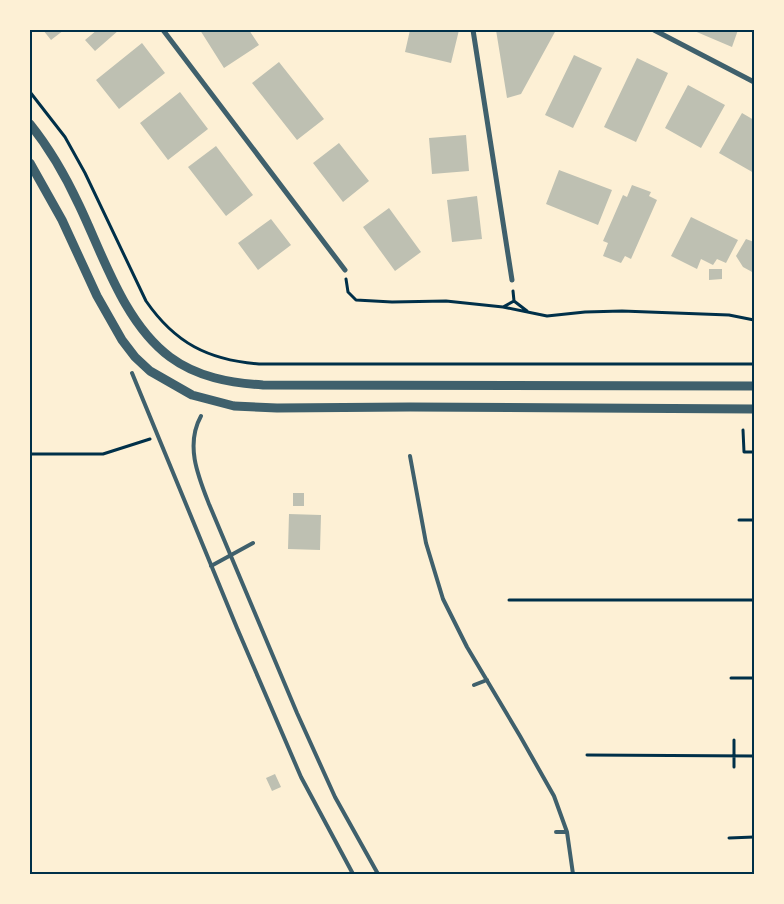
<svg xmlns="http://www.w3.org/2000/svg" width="784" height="904" font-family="Arial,sans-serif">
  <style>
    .building { fill: #bec0b2 }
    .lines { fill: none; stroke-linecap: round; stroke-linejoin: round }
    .path { stroke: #003049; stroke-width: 3 }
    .service { stroke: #3f606c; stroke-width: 4 }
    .minor { stroke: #3f606c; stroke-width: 5 }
    .tertiary { stroke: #3f606c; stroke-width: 9 }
    .neatline { fill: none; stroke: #003049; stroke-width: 2 }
  </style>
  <rect width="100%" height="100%" fill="#fdf0d5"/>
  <!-- building -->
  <path class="building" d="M43,30H64L51,40Z
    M97,30H119L95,51L85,40Z
    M200,30H249L259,45L224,68Z
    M410,30H459L451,63L405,52Z
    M496,30H556L521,94L507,98Z
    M692,30H738L732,47Z
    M142,43L165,73L119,109L96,80Z
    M574,55L602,68L573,128L545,115Z
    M637,58L668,73L636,142L604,127Z
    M279,62L324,119L297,140L252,83Z
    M688,85L725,105L701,148L665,128Z
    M180,92L208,129L168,160L140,123Z
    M742,113L754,120V173L719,153Z
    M466,135L469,171L432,174L429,138Z
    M339,143L369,181L343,202L313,163Z
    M216,146L253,195L226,216L188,167Z
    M559,170L612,190L598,225L546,204Z
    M632,185L651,192L649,196L657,200L631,259L625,256L621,263L603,256L608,243L603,241L623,195L627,197Z
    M477,196L482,239L452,242L447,200Z
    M389,208L421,252L395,271L363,227Z
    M691,217L738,240L726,263L717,259L713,265L701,259L697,269L671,256Z
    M271,219L291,245L258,270L238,243Z
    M746,239L754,242V273L743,267L736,256Z
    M709,269H722V279L709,280Z
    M293,493H304V506H293Z
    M289,514L321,515L320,550L288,549Z
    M275,774L281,787L272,791L266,778Z"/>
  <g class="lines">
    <!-- path -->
    <path class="path" d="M30,92L65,137L85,173L146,301C175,343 208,360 259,364H754
      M346,279L348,292L356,300L392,302L446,301L503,307L547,316L585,312L622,311L729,315L754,320
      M513,291L514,301L527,311
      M503,307L514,301
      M743,430L744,452H754
      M30,454H103L150,439
      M739,520H754
      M509,600H754
      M731,678H754
      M734,740V767
      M587,755L754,756
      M729,838L754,837"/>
    <!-- service -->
    <path class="service" d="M132,373L237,628L301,777L353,874
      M201,416C185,445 198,476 209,504L297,713L335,797L378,874
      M410,456L426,543L443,599L467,647L520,736L554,796L567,832L573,874
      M211,566L253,543
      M474,685L487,680
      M556,832H567"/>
    <!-- minor -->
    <path class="minor" d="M163,30L345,270
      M473,30L512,280
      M654,30L754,82"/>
    <!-- tertiary -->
    <path class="tertiary" d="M30,124C50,149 66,177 79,205C103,255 124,323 170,357C197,377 230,383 263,385L754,386
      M30,163L62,220L97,296L122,340L135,357L150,371L192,395L234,406L277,408L410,407L754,409"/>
  </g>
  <!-- border -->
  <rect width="784" height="904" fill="none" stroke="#fdf0d5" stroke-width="62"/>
  <rect x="31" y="31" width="722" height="842" class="neatline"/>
</svg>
